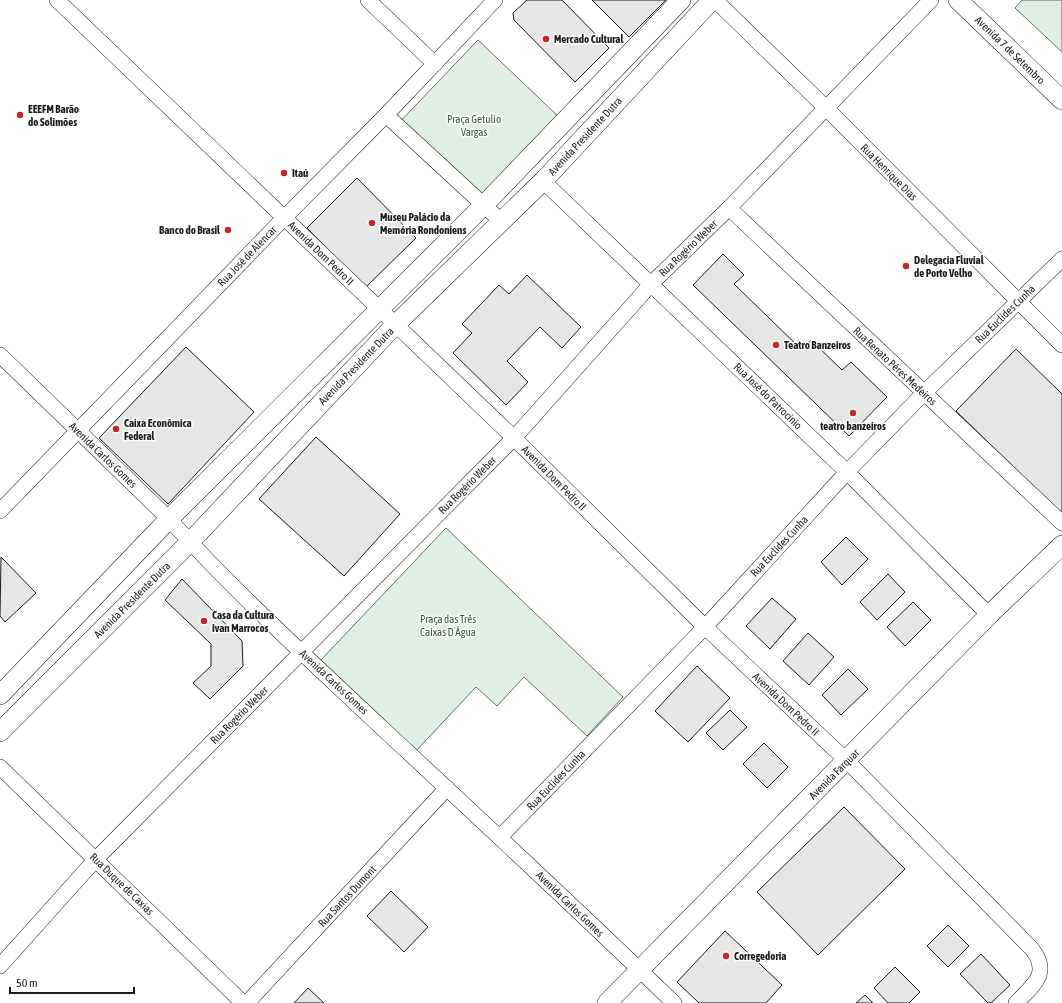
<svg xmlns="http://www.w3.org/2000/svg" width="1062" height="1003" font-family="'Asap Condensed',sans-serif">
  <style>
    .green { fill: #e0efe3; stroke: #6a6a6a }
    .building { fill: #e6e6e6; stroke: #1a1a1a }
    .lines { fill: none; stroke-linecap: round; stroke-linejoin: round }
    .minor-casing { stroke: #1a1a1a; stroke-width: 16 }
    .tertiary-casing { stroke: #1a1a1a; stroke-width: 20 }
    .minor { stroke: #fff; stroke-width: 15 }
    .tertiary { stroke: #fff; stroke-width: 19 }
    .poi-dot { fill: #c62828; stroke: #fff; stroke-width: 1.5 }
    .labels { text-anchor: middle; stroke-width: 3; stroke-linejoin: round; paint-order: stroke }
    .poi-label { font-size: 11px; font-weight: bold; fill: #1a1a1a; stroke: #fff; text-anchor: start }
    .street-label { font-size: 11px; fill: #1a1a1a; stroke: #fff }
    .park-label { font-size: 11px; fill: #2b5a34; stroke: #fff }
  </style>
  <rect width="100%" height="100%" fill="#fff"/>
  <!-- green -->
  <path class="green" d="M1022,0H1062V52L1015,8Z
    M478,40L560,118L475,206L394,128Z
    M446,528L623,697L587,736L524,677L497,706L476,687L414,753L318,663Z"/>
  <!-- building -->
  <path class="building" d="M527,0H562L609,48L575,82L514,20L513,13Z
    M592,0H666L629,37Z
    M357,178L416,238L365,288L307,228Z
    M723,254L744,275L734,284L802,350L811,340L842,370L851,362L887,397L849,436L693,285Z
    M527,275L581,327L562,348L540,327L507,361L528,382L506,405L453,353L472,333L462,324L499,285L509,294Z
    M186,347L254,412L168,504L99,438Z
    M1016,349L1062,394V514L956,411Z
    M316,437L400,514L344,576L259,499Z
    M846,537L868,559L842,585L821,562Z
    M1,557L36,593L5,622L0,616Z
    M888,574L905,592L877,620L860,602Z
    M182,579L242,641L243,666L210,699L193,683L211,666V644L165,600Z
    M772,598L796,619L770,649L746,626Z
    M913,602L931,620L905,646L887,627Z
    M808,633L834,657L809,685L783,661Z
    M697,666L730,698L688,742L655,711Z
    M848,669L868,689L841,715L822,695Z
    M730,710L747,727L723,750L706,733Z
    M764,743L788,767L767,788L743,764Z
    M844,807L905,869L818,955L757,892Z
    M391,891L428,927L404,952L367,916Z
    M948,925L969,946L948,967L927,946Z
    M725,931L782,985L766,1003H699L677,982Z
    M981,954L1010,985L991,1003H988L960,974Z
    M895,967L920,992L909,1003H888L874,988Z
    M308,988L324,1003H294Z
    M865,995L873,1003H856Z"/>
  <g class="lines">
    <!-- minor casing -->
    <g class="minor-casing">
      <path id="minor" d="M57,0L514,438L705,627L847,761L1032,949C1051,974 1033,985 1016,1003
        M368,0L435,64
        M715,0L826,108L1062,345
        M386,115L501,221
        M543,181L847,472L989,615
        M729,208L1062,523
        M0,355L169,519C235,592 310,660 382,728C480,819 578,910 674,1003
        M0,511L284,218L386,115L495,0
        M0,767L243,1003
        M500,837L705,627L847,472L924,393L1062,259
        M0,966L96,859L514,438L652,283L729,208L931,0
        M247,1003L447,788"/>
    </g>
    <!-- tertiary casing -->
    <g class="tertiary-casing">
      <path id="tertiary" d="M958,0L1062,100
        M0,695L169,519L483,206L681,0
        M0,732L190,542L395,325L543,181L712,0
        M607,1003L989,615L1062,545"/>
    </g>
    <!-- minor -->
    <use href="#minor" class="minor"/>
    <!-- tertiary -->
    <use href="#tertiary" class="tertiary"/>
  </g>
  <!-- markers -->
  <g class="poi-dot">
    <circle cx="546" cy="39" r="4"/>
    <circle cx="20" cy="115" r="4"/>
    <circle cx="284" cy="173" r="4"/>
    <circle cx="372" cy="223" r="4"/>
    <circle cx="228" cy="230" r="4"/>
    <circle cx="906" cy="266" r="4"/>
    <circle cx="776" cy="345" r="4"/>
    <circle cx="853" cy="413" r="4"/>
    <circle cx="116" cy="429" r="4"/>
    <circle cx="204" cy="621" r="4"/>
    <circle cx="726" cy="956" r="4"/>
  </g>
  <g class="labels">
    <!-- poi labels -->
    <g class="poi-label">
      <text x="554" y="43">Mercado Cultural</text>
      <text x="28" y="113">EEEFM Barão<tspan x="28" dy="13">do Solimões</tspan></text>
      <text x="292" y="177">Itaú</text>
      <text x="380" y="221">Museu Palácio da<tspan x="380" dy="13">Memória Rondoniens</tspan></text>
      <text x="220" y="234" text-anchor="end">Banco do Brasil</text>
      <text x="914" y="264">Delegacia Fluvial<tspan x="914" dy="13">de Porto Velho</tspan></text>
      <text x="784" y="349">Teatro Banzeiros</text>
      <text x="124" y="427">Caixa Econômica<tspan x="124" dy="13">Federal</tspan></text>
      <text x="853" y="430" text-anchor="middle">teatro banzeiros</text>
      <text x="212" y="619">Casa da Cultura<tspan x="212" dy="13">Ivan Marrocos</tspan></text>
      <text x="734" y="960">Corregedoria</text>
    </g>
    <!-- street labels -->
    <g class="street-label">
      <text transform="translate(1010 50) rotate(44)" y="4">Avenida 7 de Setembro</text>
      <text transform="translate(585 136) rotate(-47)" y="4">Avenida Presidente Dutra</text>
      <text transform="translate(889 172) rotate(45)" y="4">Rua Henrique Dias</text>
      <text transform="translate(688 248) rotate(-44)" y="4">Rua Rogério Weber</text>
      <text transform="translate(321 253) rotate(44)" y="4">Avenida Dom Pedro II</text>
      <text transform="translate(247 256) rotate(-46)" y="4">Rua José de Alencar</text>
      <text transform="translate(1005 314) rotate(-44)" y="4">Rua Euclides Cunha</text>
      <text transform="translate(356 366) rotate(-46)" y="4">Avenida Presidente Dutra</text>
      <text transform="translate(895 366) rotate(43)" y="4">Rua Renato Péres Medeiros</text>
      <text transform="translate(768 396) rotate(44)" y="4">Rua José do Patrocínio</text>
      <text transform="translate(103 455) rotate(44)" y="4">Avenida Carlos Gomes</text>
      <text transform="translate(554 478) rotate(45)" y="4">Avenida Dom Pedro II</text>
      <text transform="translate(467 485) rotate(-45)" y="4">Rua Rogério Weber</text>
      <text transform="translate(779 546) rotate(-47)" y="4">Rua Euclides Cunha</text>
      <text transform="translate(132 600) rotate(-45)" y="4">Avenida Presidente Dutra</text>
      <text transform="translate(334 682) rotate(43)" y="4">Avenida Carlos Gomes</text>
      <text transform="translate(786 704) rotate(43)" y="4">Avenida Dom Pedro II</text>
      <text transform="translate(239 715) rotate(-45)" y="4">Rua Rogério Weber</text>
      <text transform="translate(834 774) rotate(-45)" y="4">Avenida Farquar</text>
      <text transform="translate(556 780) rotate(-46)" y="4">Rua Euclides Cunha</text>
      <text transform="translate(122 884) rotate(44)" y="4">Rua Duque de Caxias</text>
      <text transform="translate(347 896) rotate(-47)" y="4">Rua Santos Dumont</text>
      <text transform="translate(570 904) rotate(44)" y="4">Avenida Carlos Gomes</text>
    </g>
    <!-- park labels -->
    <g class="park-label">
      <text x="474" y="123">Praça Getulio<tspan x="474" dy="13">Vargas</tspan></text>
      <text x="448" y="623">Praça das Três<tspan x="448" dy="13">Caixas D´Água</tspan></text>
    </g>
  </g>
  <!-- scale -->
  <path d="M10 987v6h124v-6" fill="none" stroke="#1a1a1a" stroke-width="2"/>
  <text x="16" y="987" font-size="12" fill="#1a1a1a" stroke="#ffffff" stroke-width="3" paint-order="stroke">50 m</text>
</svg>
